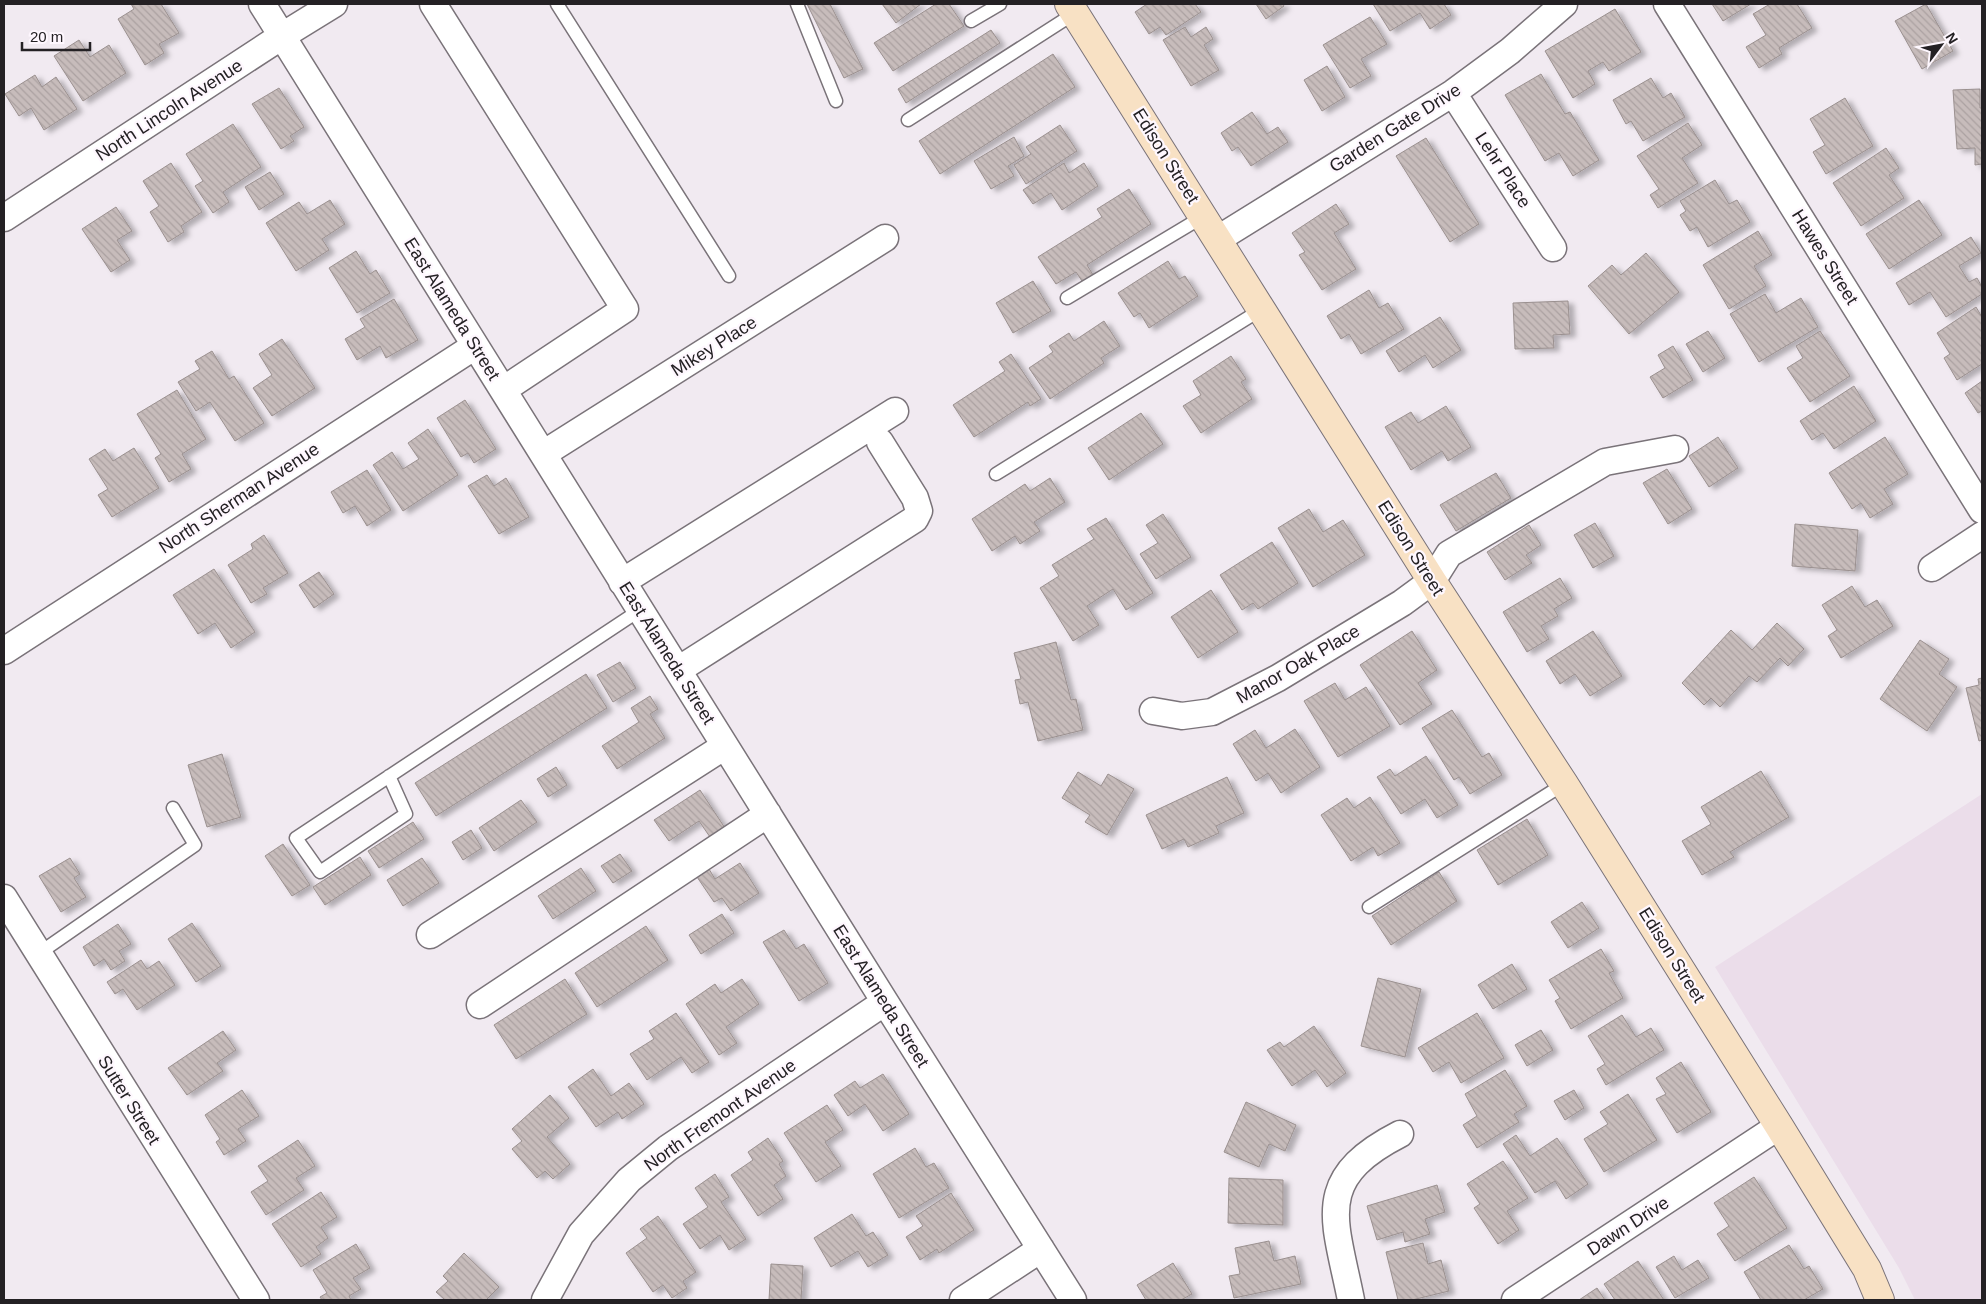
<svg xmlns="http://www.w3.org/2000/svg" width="1986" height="1304" font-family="Helvetica,sans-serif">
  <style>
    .built { fill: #ebddea }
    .building { fill: url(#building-back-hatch); stroke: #9a908f; filter: url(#shadow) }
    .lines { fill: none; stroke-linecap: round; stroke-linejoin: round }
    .lane-casing { stroke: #7a7379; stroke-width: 15 }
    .street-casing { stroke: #7a7379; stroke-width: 29 }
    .secondary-casing { stroke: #7a7379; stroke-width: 30 }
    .lane { stroke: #fff; stroke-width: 12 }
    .street { stroke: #fff; stroke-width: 26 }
    .secondary { stroke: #f8e1c4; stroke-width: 28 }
    .labels { text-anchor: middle; stroke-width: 4.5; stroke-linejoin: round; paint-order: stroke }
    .street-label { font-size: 18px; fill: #242124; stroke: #fef7fe }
  </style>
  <defs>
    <pattern id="building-back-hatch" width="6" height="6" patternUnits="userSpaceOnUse" patternTransform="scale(1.25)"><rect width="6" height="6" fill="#c7bcbb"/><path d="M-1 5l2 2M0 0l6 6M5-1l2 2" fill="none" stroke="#aba1a1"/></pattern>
    <filter id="shadow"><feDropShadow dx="5.5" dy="3" stdDeviation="2.5" flood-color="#0004"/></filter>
  </defs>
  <rect width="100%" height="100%" fill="#f1eaf1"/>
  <!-- built -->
  <path class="built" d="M1982,794V1300H1915L1899,1268L1715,967Z"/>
  <!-- building -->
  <path class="building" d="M131,4H161L179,33L159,44L164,53L145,65L118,19L134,9Z
    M807,4H830L863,69L844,78Z
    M882,4H921L896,23Z
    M936,4H949L964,26L893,71L874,43Z
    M1147,4H1195L1201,12L1166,35L1160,27L1149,34L1135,12Z
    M1256,4H1283L1284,6L1266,19Z
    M1373,4H1444L1451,15L1430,29L1420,13L1390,31Z
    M1712,4H1751L1723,21Z
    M1770,4H1797L1812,28L1779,48L1782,54L1759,68L1746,47L1766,35L1753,14Z
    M1926,4L1953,51L1922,69L1895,21Z
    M1615,9L1641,52L1609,71L1603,62L1588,71L1595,84L1573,98L1545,51Z
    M1370,17L1387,44L1361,59L1371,76L1350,88L1323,45Z
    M1185,27L1191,37L1206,27L1213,39L1204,45L1219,70L1191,86L1163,40Z
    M991,30L1000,43L906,103L898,89Z
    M79,40L90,57L109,45L126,73L83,101L54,56Z
    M1053,54L1075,87L940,174L919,141Z
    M1327,66L1345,97L1322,111L1304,80Z
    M1541,74L1565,114L1570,112L1599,160L1573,176L1559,153L1545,161L1505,95Z
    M35,75L42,87L56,77L77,109L44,130L31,108L19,116L5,94Z
    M1651,78L1663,98L1671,93L1685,117L1643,141L1631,121L1626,124L1613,100Z
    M279,88L304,127L290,136L294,141L281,149L252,104Z
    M1980,89V108H1982V164L1975,165V148L1957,149L1953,90Z
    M1845,98L1873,146L1826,174L1813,152L1825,145L1810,119Z
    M1252,112L1267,134L1278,127L1288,142L1251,166L1238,147L1232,151L1221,133Z
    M1688,123L1702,145L1682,158L1698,183L1658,208L1650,195L1659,189L1637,156Z
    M233,124L261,167L223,192L229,202L213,213L195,186L203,181L186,154Z
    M1060,125L1077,151L1026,184L1014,165L1031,154L1026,147Z
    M1014,137L1024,156L1008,166L1014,176L991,189L974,161Z
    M1426,138L1479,224L1450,242L1396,156Z
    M1886,148L1899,168L1889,175L1904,198L1861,226L1833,183Z
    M171,163L202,212L181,226L184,232L168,242L150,212L159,206L143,181Z
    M1064,163L1069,173L1084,163L1098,186L1062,210L1051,193L1033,204L1023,190Z
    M270,172L284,194L259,210L245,187Z
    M1715,180L1729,204L1737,200L1750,222L1708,247L1697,227L1690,231L1680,215L1686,211L1680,201Z
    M1129,189L1151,224L1087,265L1095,278L1084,284L1076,272L1056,284L1038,257L1102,217L1097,209Z
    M330,200L345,224L322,239L329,250L296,271L266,223L299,202L307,214Z
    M1919,200L1942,235L1889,269L1866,234Z
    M1336,204L1349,224L1334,233L1356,269L1322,290L1299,255L1305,252L1292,233Z
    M116,207L132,231L117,240L130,260L111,272L82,229Z
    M1758,231L1772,255L1754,266L1766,286L1729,309L1703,265Z
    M1971,237L1981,253L1959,266L1969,282L1977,278L1982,287V294L1946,317L1930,292L1909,305L1896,283Z
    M356,251L370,274L376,270L390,293L357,313L329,268Z
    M1646,253L1679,292L1629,334L1588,286L1612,265L1621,275Z
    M1168,261L1179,279L1185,276L1198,296L1149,328L1140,313L1134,317L1118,293Z
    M1033,281L1051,311L1013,333L996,303Z
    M1369,290L1379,308L1388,303L1404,329L1361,354L1349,334L1341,339L1327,316Z
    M1765,294L1776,313L1801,298L1818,327L1759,362L1730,314Z
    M394,299L418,340L386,358L380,346L357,360L345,339L365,327L360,319Z
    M1568,301L1570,334L1553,335L1554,348L1515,349L1513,303Z
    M1976,307L1982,317V364L1957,380L1944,358L1950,354L1937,333Z
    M1440,317L1461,350L1433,368L1425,355L1399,372L1386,351Z
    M1104,321L1120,346L1101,358L1104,363L1050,399L1029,368L1053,352L1049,346L1069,333L1074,341Z
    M1708,331L1725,358L1703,372L1686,344Z
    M1820,331L1850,376L1810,402L1787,368L1803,358L1796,346Z
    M282,339L315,388L272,416L253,388L272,375L259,354Z
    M1673,346L1693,380L1663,398L1650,377L1665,368L1658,355Z
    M212,351L229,379L234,376L264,423L235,441L210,402L196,411L178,382L200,369L195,361Z
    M1011,354L1041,399L1030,406L1028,402L974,437L953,405L1005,371L999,362Z
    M1231,356L1246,379L1241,382L1252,399L1201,433L1183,406L1201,395L1193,381Z
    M1982,381V411L1978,413L1965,393Z
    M1854,386L1876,421L1834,449L1823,433L1812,440L1800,421Z
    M177,390L206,439L182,454L191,469L169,482L155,458L161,454L137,414Z
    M465,400L496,449L474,463L468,453L461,457L437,418Z
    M1446,406L1471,447L1448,461L1442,451L1411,470L1385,427L1411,412L1418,423Z
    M1141,413L1163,444L1109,480L1088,448Z
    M428,429L458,475L403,511L373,465L392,452L403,469L419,459L408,443Z
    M1718,437L1738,468L1709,487L1689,456Z
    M1885,437L1908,474L1884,489L1893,504L1870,518L1861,503L1852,509L1829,473Z
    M134,448L159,488L112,517L98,495L108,489L89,459L105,449L113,461Z
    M1667,469L1692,509L1668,524L1643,483Z
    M367,470L391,510L367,526L355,506L343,513L331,492Z
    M1496,473L1511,498L1456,531L1440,505Z
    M487,475L494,486L506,478L529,517L499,534L468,486Z
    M1050,478L1065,502L1034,522L1040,531L1020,544L1015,536L992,551L972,519L1025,484L1030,491Z
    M1309,509L1323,532L1343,520L1365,555L1313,587L1278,528Z
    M1163,514L1191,557L1156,579L1140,554L1158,543L1146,525Z
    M1106,518L1153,593L1126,610L1113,589L1087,606L1099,625L1073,641L1040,588L1059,576L1052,565L1094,539L1087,529Z
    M1595,523L1614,556L1593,568L1574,535Z
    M1795,524L1858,530L1855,571L1792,566Z
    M1529,525L1541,545L1526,555L1532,563L1505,580L1487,552Z
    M264,535L288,573L263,588L267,594L251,603L228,565L253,549L251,544Z
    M1272,542L1298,583L1258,609L1253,603L1242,610L1220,575Z
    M214,569L255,632L231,648L215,623L198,634L173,595Z
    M319,572L334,594L314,608L299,585Z
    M1560,578L1572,598L1554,609L1558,616L1541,626L1549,639L1527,652L1503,612Z
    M1852,586L1865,607L1877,600L1893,626L1841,658L1828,636L1837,630L1822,605Z
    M1211,590L1238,632L1198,658L1171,617Z
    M1777,623L1804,649L1788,666L1780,658L1757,682L1749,676L1720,707L1711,698L1704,705L1682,683L1731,630L1752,650Z
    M1412,631L1437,670L1418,683L1432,704L1400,725L1360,665Z
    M1593,631L1622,676L1590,696L1575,674L1560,684L1546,661Z
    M1920,640L1949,659L1939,674L1957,687L1927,731L1880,699Z
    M1056,642L1071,700L1076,699L1083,730L1038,741L1028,702L1020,704L1015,680L1021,679L1014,653Z
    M620,662L636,688L613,702L597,675Z
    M586,674L607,708L436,816L415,783Z
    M1982,678V740L1979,741L1966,688L1979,685L1978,679Z
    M1335,683L1345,700L1366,687L1390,726L1338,757L1304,701Z
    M650,696L658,709L650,714L665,738L617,769L602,746L639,722L631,708Z
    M1452,710L1482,757L1489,753L1502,775L1470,794L1459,777L1454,780L1422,728Z
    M1295,729L1320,767L1281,793L1268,773L1256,781L1233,744L1255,730L1266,748Z
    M222,754L241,817L207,827L188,765Z
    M1426,756L1458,805L1437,818L1425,799L1401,814L1377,777L1390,769L1395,776Z
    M556,767L567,785L548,797L537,779Z
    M1761,771L1789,817L1730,852L1734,857L1702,875L1682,841L1711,824L1701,807Z
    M1078,772L1101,786L1108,774L1134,789L1107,835L1085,822L1090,815L1062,798Z
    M1227,777L1244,813L1216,826L1219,833L1188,847L1184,839L1162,849L1146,815Z
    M700,790L725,828L710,837L699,821L669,841L654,820Z
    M1370,797L1400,843L1378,856L1373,847L1351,861L1321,815L1347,798L1354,808Z
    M521,800L537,822L494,851L479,828Z
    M1527,819L1548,855L1498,885L1477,850Z
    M413,822L424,839L379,868L368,851Z
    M471,830L482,848L463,860L452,842Z
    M283,844L310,885L292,896L265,856Z
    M620,854L632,871L613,883L601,866Z
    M360,857L371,875L325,905L313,887Z
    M70,858L80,874L74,878L86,897L61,912L39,876Z
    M422,858L439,883L403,906L387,880Z
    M740,863L759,893L731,911L722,898L714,902L697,877L709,869L715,879Z
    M581,868L596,891L553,919L538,896Z
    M1439,872L1457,901L1391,945L1372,916Z
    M1582,902L1599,928L1568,948L1551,922Z
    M722,914L734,933L701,954L689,935Z
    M192,923L221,966L196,982L168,939Z
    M118,924L131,944L119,951L125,961L111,970L104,959L94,966L83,947Z
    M646,926L668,960L597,1007L575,973Z
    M784,930L796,949L804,944L828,983L799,1001L763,942Z
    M1601,949L1614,971L1609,973L1623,998L1571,1029L1555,1001L1560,998L1549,980Z
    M141,960L147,969L159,961L175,985L137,1010L123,989L115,994L107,982Z
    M1512,964L1527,989L1493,1009L1478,985Z
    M1378,978L1421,989L1405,1057L1361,1046Z
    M565,979L587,1014L516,1059L494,1025Z
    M742,979L759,1004L726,1027L737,1043L719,1055L686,1004L715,984L721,993Z
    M676,1013L709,1062L692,1073L681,1057L647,1080L630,1054L654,1039L649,1031Z
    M1477,1013L1504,1058L1461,1083L1449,1062L1433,1072L1418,1048Z
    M1622,1015L1636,1037L1651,1028L1664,1050L1606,1085L1597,1069L1605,1064L1588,1036Z
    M1314,1026L1346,1073L1327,1087L1315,1070L1292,1086L1267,1050L1280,1042L1284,1047Z
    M1541,1030L1553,1050L1527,1066L1515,1045Z
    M223,1031L236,1050L217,1063L223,1071L187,1095L168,1068Z
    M1681,1062L1711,1112L1677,1133L1656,1099L1666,1094L1656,1078Z
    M593,1069L611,1096L629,1083L644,1104L622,1119L618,1112L596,1127L568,1087Z
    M1505,1070L1527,1106L1514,1114L1519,1122L1477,1148L1463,1125L1477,1116L1465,1094Z
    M883,1074L909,1114L883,1131L865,1104L848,1116L834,1095L855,1081L860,1088Z
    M242,1090L259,1116L238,1129L246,1141L224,1155L216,1142L220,1139L205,1115Z
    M1574,1090L1584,1108L1565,1120L1554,1101Z
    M1628,1094L1657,1140L1604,1172L1584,1139L1608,1124L1600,1112Z
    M550,1095L569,1118L547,1137L570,1164L553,1179L545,1171L537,1178L512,1149L522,1141L512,1129Z
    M1246,1102L1296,1125L1285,1151L1269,1144L1259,1167L1224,1152Z
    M827,1105L843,1130L825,1142L841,1166L816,1182L784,1133Z
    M1516,1135L1530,1156L1557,1138L1588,1184L1566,1199L1555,1181L1535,1193L1503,1144Z
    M768,1138L783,1161L779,1164L786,1176L774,1185L783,1199L758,1216L731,1175L753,1160L748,1152Z
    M298,1140L315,1166L296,1178L304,1190L266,1215L251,1192L268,1181L258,1166Z
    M915,1148L926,1167L934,1163L949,1188L899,1218L873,1174Z
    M1503,1161L1528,1198L1507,1211L1519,1230L1498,1244L1474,1208L1480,1204L1467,1184Z
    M715,1174L729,1197L721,1202L746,1239L729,1250L720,1235L700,1249L683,1224L708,1207L695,1188Z
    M1754,1177L1787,1228L1735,1261L1717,1234L1729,1226L1714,1203Z
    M1229,1178L1283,1180V1225L1228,1223Z
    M1437,1185L1445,1212L1425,1219L1430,1234L1405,1242L1403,1232L1377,1240L1367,1206Z
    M321,1192L337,1217L321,1227L328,1238L316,1247L321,1254L301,1267L272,1224Z
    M951,1193L974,1230L939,1253L937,1249L920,1260L906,1237L923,1226L916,1216Z
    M852,1214L866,1236L873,1232L888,1255L868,1267L858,1251L831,1267L814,1238Z
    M658,1216L696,1272L683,1281L687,1288L672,1298L663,1285L653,1292L626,1253L647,1238L640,1229Z
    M1269,1241L1274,1261L1295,1256L1301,1284L1234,1298L1229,1276L1240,1274L1235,1248Z
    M1423,1243L1428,1264L1441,1260L1449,1291L1412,1300H1398L1386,1252Z
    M356,1244L370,1268L353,1278L361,1289L349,1296L351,1300H322L320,1297L327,1293L313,1270Z
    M1789,1245L1804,1269L1809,1266L1823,1289L1804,1300H1761L1744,1272Z
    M464,1253L499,1287L486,1300H445L436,1292L448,1281L443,1276Z
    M1674,1256L1682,1270L1698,1260L1709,1278L1675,1298L1656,1267Z
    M1638,1261L1664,1300H1615L1604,1284Z
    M1173,1263L1192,1294L1181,1300H1146L1137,1285Z
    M771,1264L803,1266L801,1300H769Z
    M1597,1288L1605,1300H1579Z"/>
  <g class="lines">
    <!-- lane casing -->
    <g class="lane-casing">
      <path id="lane" d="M557,4L729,276
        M797,4L836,101
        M971,21L1000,4
        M908,120L1075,13
        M1067,298L1204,216
        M996,474L1262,309
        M389,776L406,814L320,872L296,838L640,610
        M1369,907L1564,784
        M38,954L195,845L173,808"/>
    </g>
    <!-- street casing -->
    <g class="street-casing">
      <path id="street" d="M262,4L885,1002L1073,1300
        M433,4L625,309L503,390
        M1667,4L1982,510
        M1453,93L1553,248
        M4,218L282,36L334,4
        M1218,239L1453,93L1510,51L1564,4
        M543,454L885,238
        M1932,568L1982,535
        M622,582L895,411
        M4,651L475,346
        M678,670L915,519L919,511L915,498L880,442
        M1153,711L1182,716L1212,712L1278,678L1402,603L1432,581L1449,554L1605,462L1675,449
        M4,898L256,1300
        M430,935L725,746
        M480,1005L768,814
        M545,1300L581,1234L629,1180L668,1148L885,1002
        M963,1300L1041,1249
        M1351,1300C1335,1219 1312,1179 1400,1134
        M1515,1300L1779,1126"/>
    </g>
    <!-- secondary casing -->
    <g class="secondary-casing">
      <path id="secondary" d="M1069,4L1432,581L1564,784L1779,1126L1867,1269L1880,1300"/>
    </g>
    <!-- lane -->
    <use href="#lane" class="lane"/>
    <!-- street -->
    <use href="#street" class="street"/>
    <!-- secondary -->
    <use href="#secondary" class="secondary"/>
  </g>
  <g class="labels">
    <!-- street labels -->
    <g class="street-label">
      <text transform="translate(169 110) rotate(-33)" y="6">North Lincoln Avenue</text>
      <text transform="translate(1395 128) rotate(-32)" y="6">Garden Gate Drive</text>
      <text transform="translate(1166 156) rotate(58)" y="6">Edison Street</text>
      <text transform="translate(1503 170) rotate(57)" y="6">Lehr Place</text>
      <text transform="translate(1825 257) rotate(58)" y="6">Hawes Street</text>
      <text transform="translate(452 309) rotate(58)" y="6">East Alameda Street</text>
      <text transform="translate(714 346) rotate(-32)" y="6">Mikey Place</text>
      <text transform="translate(239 498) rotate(-33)" y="6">North Sherman Avenue</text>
      <text transform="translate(1411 548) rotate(58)" y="6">Edison Street</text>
      <text transform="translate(667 653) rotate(58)" y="6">East Alameda Street</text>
      <text transform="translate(1298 664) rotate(-30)" y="6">Manor Oak Place</text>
      <text transform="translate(1672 955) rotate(58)" y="6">Edison Street</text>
      <text transform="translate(881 996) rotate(58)" y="6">East Alameda Street</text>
      <text transform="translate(129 1100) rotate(58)" y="6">Sutter Street</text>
      <text transform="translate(720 1115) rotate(-35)" y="6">North Fremont Avenue</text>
      <text transform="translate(1628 1226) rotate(-33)" y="6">Dawn Drive</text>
    </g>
  </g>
  <!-- border -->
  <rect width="1986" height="1304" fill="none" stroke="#242124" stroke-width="10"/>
  <!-- north arrow -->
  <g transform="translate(1941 45) rotate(58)" stroke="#fef7fe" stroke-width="4" paint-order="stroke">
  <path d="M0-4L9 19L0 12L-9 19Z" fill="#242124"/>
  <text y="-8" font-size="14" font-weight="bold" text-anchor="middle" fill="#242124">N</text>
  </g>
  <!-- scale -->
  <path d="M22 42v8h68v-8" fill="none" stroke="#242124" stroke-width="2.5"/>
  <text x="30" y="42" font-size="15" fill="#242124" stroke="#fef7fe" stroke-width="4" paint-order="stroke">20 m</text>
</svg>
